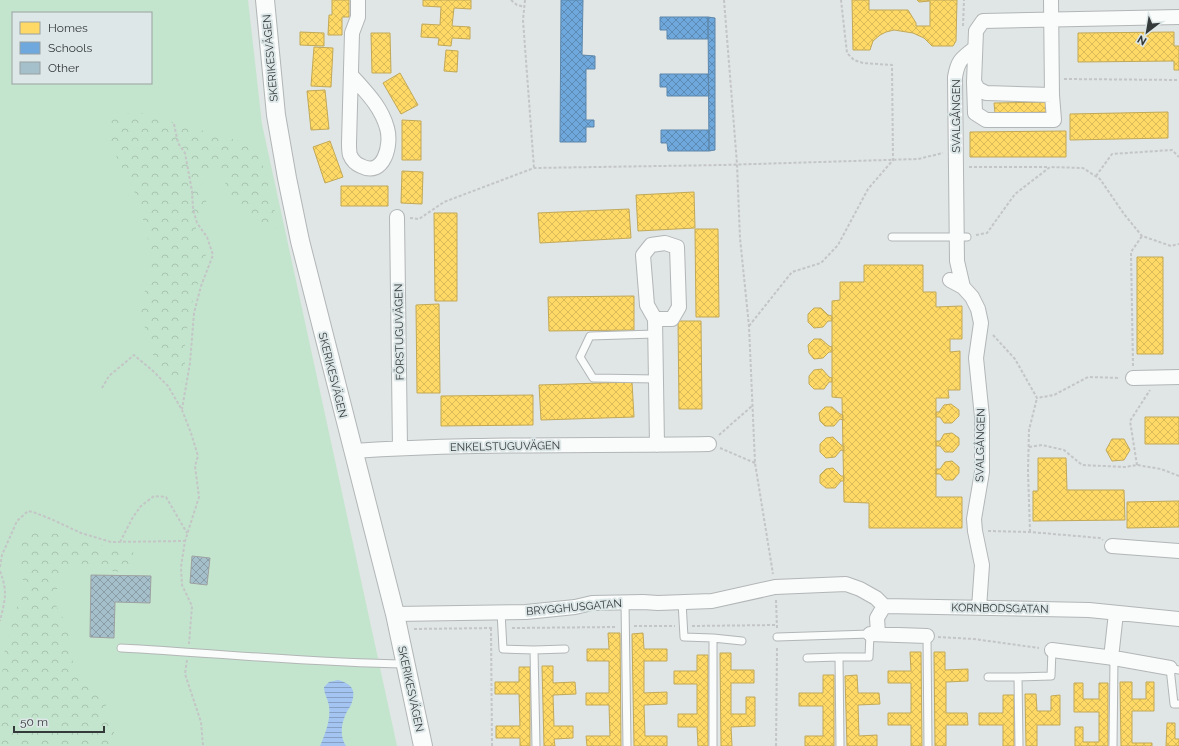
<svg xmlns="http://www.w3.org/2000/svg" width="1179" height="746" font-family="Raleway,sans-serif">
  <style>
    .green { fill: #c4e5cd; fill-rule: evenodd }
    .forest { fill: url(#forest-crowns) }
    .water { fill: url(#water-rules) }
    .homes { fill: url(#homes-cross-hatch); stroke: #c2a958 }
    .schools { fill: url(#schools-cross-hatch); stroke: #5d87ab }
    .building { fill: url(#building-cross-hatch); stroke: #9da1a1 }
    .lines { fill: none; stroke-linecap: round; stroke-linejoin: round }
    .service-casing { stroke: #b2b6b6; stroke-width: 9 }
    .minor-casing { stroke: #b2b6b6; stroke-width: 16 }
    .tertiary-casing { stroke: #b2b6b6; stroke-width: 20 }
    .path { stroke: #c3c5c6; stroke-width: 2; stroke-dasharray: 3 2; stroke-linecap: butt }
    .service { stroke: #fafbfb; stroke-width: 7 }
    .minor { stroke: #fafbfb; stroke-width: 14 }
    .tertiary { stroke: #fafbfb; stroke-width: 18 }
    .labels { text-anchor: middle; stroke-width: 4; stroke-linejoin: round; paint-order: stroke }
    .street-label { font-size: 11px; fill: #343939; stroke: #dde7e8 }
  </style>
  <defs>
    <pattern id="forest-crowns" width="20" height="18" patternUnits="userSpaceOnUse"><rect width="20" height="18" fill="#c4e5cd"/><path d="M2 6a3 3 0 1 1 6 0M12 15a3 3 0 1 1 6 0" fill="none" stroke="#a9c5b1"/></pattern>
    <pattern id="water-rules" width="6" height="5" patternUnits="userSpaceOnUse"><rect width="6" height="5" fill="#a4c4f1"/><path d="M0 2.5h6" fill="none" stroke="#86a0c4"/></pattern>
    <pattern id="homes-cross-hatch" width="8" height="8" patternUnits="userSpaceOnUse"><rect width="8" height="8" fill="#ffd966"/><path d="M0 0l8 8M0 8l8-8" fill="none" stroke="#dbbb59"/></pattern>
    <pattern id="schools-cross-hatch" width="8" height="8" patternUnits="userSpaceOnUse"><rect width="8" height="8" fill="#6fa8dc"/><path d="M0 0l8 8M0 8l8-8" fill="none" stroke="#5c8ab3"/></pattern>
    <pattern id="building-cross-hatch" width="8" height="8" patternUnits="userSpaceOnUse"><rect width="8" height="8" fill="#a6c0cb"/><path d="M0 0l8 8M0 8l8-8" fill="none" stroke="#889da6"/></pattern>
  </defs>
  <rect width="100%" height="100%" fill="#e0e5e5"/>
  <!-- green -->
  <path class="green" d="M0,0H248L262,124L397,746H0ZM13,13H151V83H13Z"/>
  <!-- forest -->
  <path class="forest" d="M134,111L246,143L260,155L270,191L279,228C259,225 257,221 243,209C238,205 232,202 227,199L225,181L218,172L206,175L201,187L209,209L195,230L204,245L206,256L190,310L185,344V379L179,386L171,379L152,353L140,310L153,260L138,199L110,144V121Z
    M34,533H53L112,548L133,551L135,561L128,571L120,572L72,566L62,575L53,600L68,627L73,663L88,687L105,702L118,746H0V681L2,675L5,647L24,584L18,562L22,543Z"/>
  <!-- water -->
  <path class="water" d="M338,680C352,684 357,690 351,705C349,709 346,712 345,716C341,725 340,737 346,746H320C325,734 331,720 329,706C328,699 324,694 324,687L329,682Z"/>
  <!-- homes -->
  <path class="homes" d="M332,0H349V17H342V35H328L329,15H332Z
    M423,0H471V9L454,8L452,26L470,27V39L452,38L451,46L438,45L439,38L421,37L422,24L440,25L441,7L423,6Z
    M852,0H869V10H908L916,23V26H930V1L919,2L917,0H957L956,41L953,46H932L924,38L913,33L894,30L886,32L880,35L873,41L870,50H853Z
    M300,32L324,33V46L300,45Z
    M1174,32V46H1179V70H1174V61L1078,62V33Z
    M371,33H390L391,73H372Z
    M314,47L333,48L331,87L311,86Z
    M446,50L458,51L457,72L444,71Z
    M400,73L418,105L401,114L383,83Z
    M325,90L329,129L311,130L307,91Z
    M1048,102L1049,112L995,113L994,103Z
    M1168,112V138L1070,140V114Z
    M402,120L421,121V160H402Z
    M1066,131V157H970V132Z
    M330,141L343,177L325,183L313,147Z
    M402,171L423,172L422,204L401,203Z
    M341,186H388V206H341Z
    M694,192L695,228L638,231L636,195Z
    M629,209L631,238L540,243L538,213Z
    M434,213H457V301H435Z
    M695,229H718L719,317H696Z
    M1137,257H1163V354H1137Z
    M864,265H923V292H936V307L962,306V339H950V352L960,351V390H948L949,398H936V497H962V528H869V503L844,502L842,398L832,397V301L840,300V282H864Z
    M634,296V330L549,331L548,297Z
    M439,304L440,393H417L416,305Z
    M814,308H821L828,315L832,316V321H828L823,327L814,328L808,322V314Z
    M678,321H701L702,409H679Z
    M814,339H821L829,346L832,347V352H829L823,358L814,359L809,353L808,345Z
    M822,369L829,377L832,378V382H829L824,389H814L809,384V376L814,370Z
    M632,382L634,417L541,420L539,385Z
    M533,395V425L441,426V396Z
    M951,404L959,410V416L952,423H944L940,417H936V412H939L944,405Z
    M825,407H832L840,414L843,415V420L840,419L834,426H825L820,421L819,413Z
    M1145,417H1179V444H1145Z
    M952,433L959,438V445L953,452H945L940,446H936V441H940L944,434Z
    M833,437L841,445L844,446V451L841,450L835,457L826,458L820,452V444L826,438Z
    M1112,439H1124L1130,450L1124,460L1112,461L1106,450Z
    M1038,458H1066L1067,490H1124L1125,520L1033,521V491H1038Z
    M952,461L959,467V473L953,480H945L940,474H936V469H940L945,462Z
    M833,468L841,476H844V481H841L835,488H826L820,483V475L826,469Z
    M1179,501V527L1127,528V502Z
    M608,633H620L621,746H587L586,736H610L609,705H586V693H609V661H587V649H609Z
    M643,633L644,649H667V661H644V693L667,692V704L644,705L645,736H667V746H634L632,634Z
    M910,652H921L922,746H911V725H888V713H911V683H888V671H911Z
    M934,652H945V670L968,669V681L946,682V713H967L968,725H946V746H935Z
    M720,653H731V670H754V683H731V714H746V697H755V726L731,727L732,746H721Z
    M697,655H708V746H698L697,727H678V714H697V684H674V671H697Z
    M542,666H553V683L575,682L576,694L553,695L554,726H573V738L554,739L555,746H544Z
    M519,667H530V746H520V738H496V726H520L519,694H495V682H519Z
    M823,675H834V746H805V736H823V706H799V693H823Z
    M857,675L858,693H879L880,704L858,705L859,736L877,735V746H847L845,676Z
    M1120,682H1132V699H1146V682H1154V711H1132V743H1152V746H1121Z
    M1074,683H1083V699H1099V683H1108V746H1075V727H1083V742H1099V712H1074Z
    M1025,694H1036L1037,711H1051V696L1060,695V725H1037V746H1026Z
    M1003,695H1014V746H1003V725H979V713H1003Z
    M1167,723H1175V739H1179V746H1166Z"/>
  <!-- schools -->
  <path class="schools" d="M561,0H583L582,55L595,56V69H586V120H594V127H586V142H560Z
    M660,17H708V39H667V30H660Z
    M708,17L715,18V150L709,151Z
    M660,74H708L709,96H667V87H660Z
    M661,130H709V151H668L667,143H661Z"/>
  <!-- building -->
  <path class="building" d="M192,556L210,558L207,585L190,583Z
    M91,575L151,576L150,603L115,602L114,638L90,637Z"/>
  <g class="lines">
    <!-- service casing -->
    <g class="service-casing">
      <path id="service" d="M892,237H967
        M655,334L590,336L580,357L593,378L657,379
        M625,602L627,746
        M682,602L684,637L713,638V746
        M501,612L503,649L534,650L536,746
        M927,636L928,746
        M777,637L870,634L869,657H839L840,746
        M713,638L742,641
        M121,648C216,653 311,663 406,664
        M534,650L565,649
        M807,658L839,657
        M1179,670L1170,668L1174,704H1179
        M988,677H1018
        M1019,746L1018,677L1051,676L1052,650
        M1113,746L1114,658"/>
    </g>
    <!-- minor casing -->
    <g class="minor-casing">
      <path id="minor" d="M351,75C365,91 381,106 387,128C392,144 384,178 361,166C356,164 352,160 350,155C349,152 349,147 349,143L352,33L358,17V0
        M974,82L978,89L986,93L1052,95L1051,0
        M1052,95L1054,120H986L975,113L974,82L976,31L983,21L1179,17
        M397,217L400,448
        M950,280L963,287L972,297L978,309L981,323L976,358L982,417V472L974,519L975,531L982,565L979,608
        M963,287L957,261L955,77C958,60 961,59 975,48
        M655,319H672L679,307L677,247L665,243L651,245L643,255L647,305L655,319L657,445
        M1133,378L1179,377
        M353,451C471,443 590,446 709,444
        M1112,546L1179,551
        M395,614L526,612L575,607L592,603L643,602L658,603L712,601L775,587L846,584L860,589L876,598L884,606L1089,610L1179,619
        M870,634L927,636
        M878,634L877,618L884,606
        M1052,650L1114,658L1170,668
        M1111,658L1116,613"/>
    </g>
    <!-- tertiary casing -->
    <g class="tertiary-casing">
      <path id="tertiary" d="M265,0L276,115L287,178L300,241L395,614L423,746"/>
    </g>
    <!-- path -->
    <path class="path" d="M511,0L517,5L525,7
      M525,0L523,20L534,168
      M724,0L737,164L740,238L749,326L755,463L773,574
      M963,26L964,0
      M1064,79L1179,80
      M174,124L178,143L185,153L192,191L193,209L197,223L207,237L213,255L201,286L194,313L190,363L182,409
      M969,167H1049
      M1096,176L1112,154L1172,150L1179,157
      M410,218L419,219L444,202L534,168L723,165L918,159L943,153
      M976,235L987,233L1015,194L1050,167L1083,168L1100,179L1124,214L1142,236L1171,246L1179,244
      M749,326L792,272L821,263L838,245L868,189L893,160L892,65L863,63L854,60L847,53L841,0
      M993,335L1015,359L1037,398L1054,395L1088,377L1120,378
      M1133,366L1131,252L1142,236
      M102,388L109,376L134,355L153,371L168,386L182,410L191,433L198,456L195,466L199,497L185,541L181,567L182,585L192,606L189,644
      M719,435L752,406
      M1029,447L1042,445L1064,450L1082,465L1125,467L1137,465L1161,469L1179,476
      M720,448L755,463
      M1137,465L1130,421L1150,390
      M988,531L1030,532L1100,538L1103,540
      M1030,532L1028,471L1029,430L1037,398
      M120,542L133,517L141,506L154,496L166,497L187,533
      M0,567L2,555L17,521L28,511L33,512L51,519L81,533L111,542L185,541
      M0,571C8,592 5,600 0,621
      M776,600L777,628
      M634,626H675
      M692,626L777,625
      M491,628L492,746
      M512,628L617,627
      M414,629L493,628
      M938,637L974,639L1039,648
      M187,660L185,674L201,722L203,746
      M776,746L777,646"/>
    <!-- service -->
    <use href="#service" class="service"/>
    <!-- minor -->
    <use href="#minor" class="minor"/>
    <!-- tertiary -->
    <use href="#tertiary" class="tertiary"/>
  </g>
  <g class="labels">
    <!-- street labels -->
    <g class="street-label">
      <text transform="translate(270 58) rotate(-95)" y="4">SKERIKESVÄGEN</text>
      <text transform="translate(956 116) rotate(-90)" y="4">SVALGÅNGEN</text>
      <text transform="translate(399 332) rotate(-91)" y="4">FÖRSTUGUVÄGEN</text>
      <text transform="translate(333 375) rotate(76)" y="4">SKERIKESVÄGEN</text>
      <text transform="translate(980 445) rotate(-89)" y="4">SVALGÅNGEN</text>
      <text transform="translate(505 446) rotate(-1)" y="4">ENKELSTUGUVÄGEN</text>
      <text transform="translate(574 607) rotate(-5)" y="4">BRYGGHUSGATAN</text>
      <text transform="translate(1000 608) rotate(1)" y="4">KORNBODSGATAN</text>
      <text transform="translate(411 689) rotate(78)" y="4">SKERIKESVÄGEN</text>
    </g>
  </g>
  <!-- legend -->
  <rect x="12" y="12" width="140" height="72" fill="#dde7e8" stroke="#99a1a2"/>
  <rect x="20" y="22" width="20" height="12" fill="#ffd966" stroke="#99a1a2"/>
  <text x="48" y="32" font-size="12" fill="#343939">Homes</text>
  <rect x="20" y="42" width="20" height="12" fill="#6fa8dc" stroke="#99a1a2"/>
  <text x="48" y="52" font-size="12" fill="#343939">Schools</text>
  <rect x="20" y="62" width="20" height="12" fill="#a6c0cb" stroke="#99a1a2"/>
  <text x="48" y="72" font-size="12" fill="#343939">Other</text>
  <!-- north arrow -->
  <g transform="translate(1147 32) rotate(211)" stroke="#dde7e8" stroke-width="3" paint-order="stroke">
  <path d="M0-3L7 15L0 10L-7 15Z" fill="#343939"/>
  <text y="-6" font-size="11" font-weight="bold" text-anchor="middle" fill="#343939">N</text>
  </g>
  <!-- scale -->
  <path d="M14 726v6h90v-6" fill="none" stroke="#343939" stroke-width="2"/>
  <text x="20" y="726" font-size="12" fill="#343939" stroke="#dde7e8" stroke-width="3" paint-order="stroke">50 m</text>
</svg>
